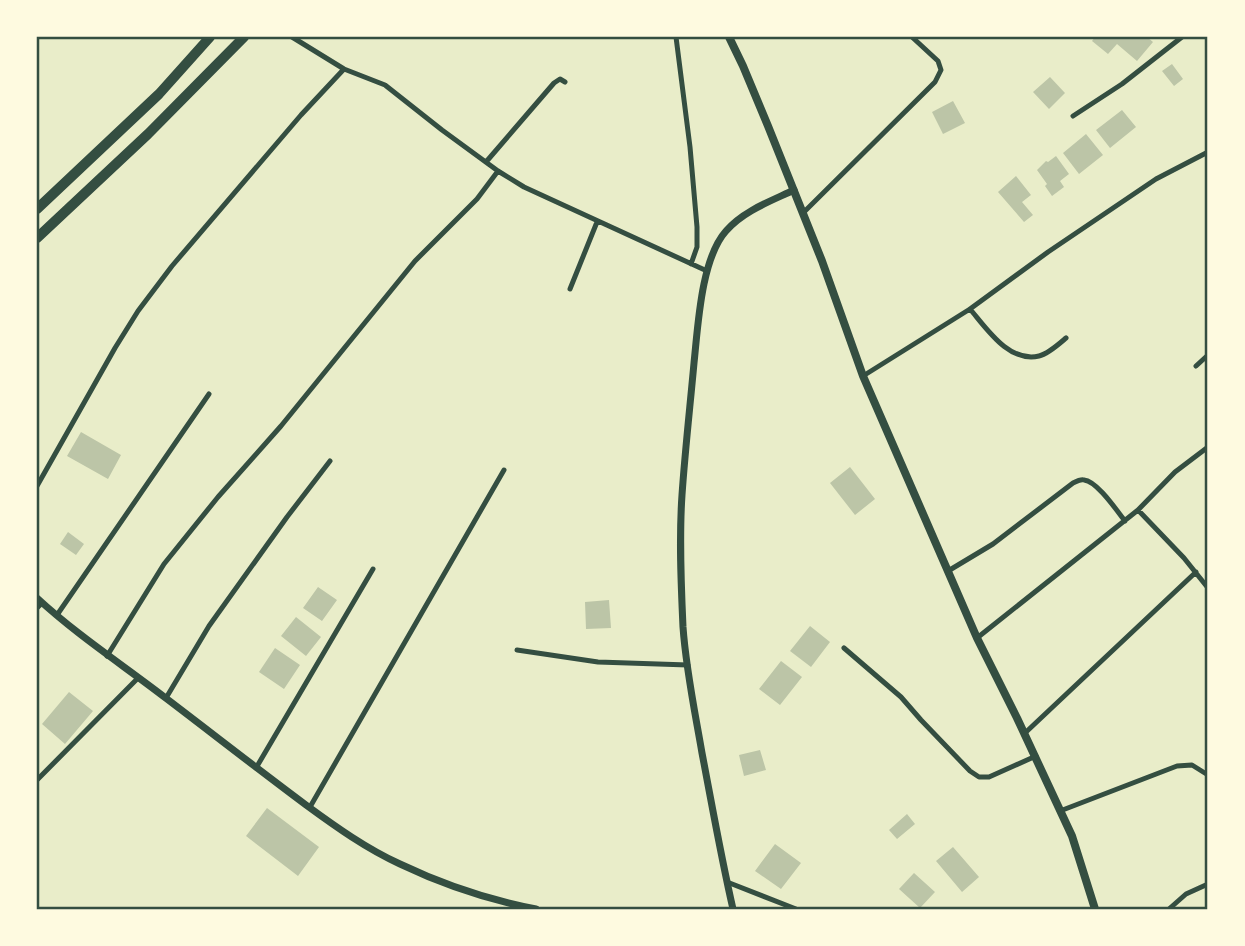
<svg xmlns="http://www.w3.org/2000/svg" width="1245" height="946" font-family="'Archivo Narrow',sans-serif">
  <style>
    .building { fill: #bcc5a7 }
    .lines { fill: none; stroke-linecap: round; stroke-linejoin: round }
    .minor { stroke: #344e41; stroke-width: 5 }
    .tertiary { stroke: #344e41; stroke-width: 7 }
    .secondary { stroke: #344e41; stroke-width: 8 }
    .trunk { stroke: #344e41; stroke-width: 10 }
    .neatline { fill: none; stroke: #344e41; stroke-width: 2.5 }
  </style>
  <rect width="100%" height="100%" fill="#e9edc9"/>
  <!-- building -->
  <path class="building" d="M1095,37H1147L1153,42L1137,61L1117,44L1108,54L1092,41Z
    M1172,64L1183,79L1174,86L1162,71Z
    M1050,77L1065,93L1049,109L1033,92Z
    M953,101L965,123L943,134L932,112Z
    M1122,110L1136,127L1110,148L1096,130Z
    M1086,134L1103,155L1079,174L1063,153Z
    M1056,156L1069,174L1060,181L1064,187L1052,196L1045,186L1047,184L1037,170L1046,161L1048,162Z
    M1016,176L1031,195L1022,202L1033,215L1024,222L998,192Z
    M81,432L121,455L108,479L67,456Z
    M850,467L875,499L855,515L830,483Z
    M68,532L84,544L76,555L60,544Z
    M318,587L337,600L322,621L303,608Z
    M609,600L611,628L586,629L585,602Z
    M296,617L321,637L306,656L281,636Z
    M810,626L830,642L811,667L790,651Z
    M275,648L300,665L284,689L259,672Z
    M781,661L802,677L780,705L759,689Z
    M69,692L93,711L65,744L42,724Z
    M760,750L766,770L744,776L739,755Z
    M267,808L319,847L298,876L246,836Z
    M907,814L915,824L897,839L889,830Z
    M775,844L801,863L781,889L755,871Z
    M953,847L979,877L962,892L936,861Z
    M914,873L935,892L920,908L899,889Z"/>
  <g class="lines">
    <!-- minor -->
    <path class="minor" d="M292,37L344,69L385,85L442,130L498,171L524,187L707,271
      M676,37L690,147L697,227V247L691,264
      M1073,116L1122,84L1182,37
      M486,162L554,83L560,79L565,82
      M803,213L935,82L941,70L938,61L912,37
      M570,289L597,222
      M970,309C987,329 1009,363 1039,356C1048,354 1059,344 1066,338
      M1196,366L1208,355
      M863,376L970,309L1048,252L1156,179L1208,152
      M37,486L115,348L138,311L172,266L301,115L344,69
      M1138,510L1175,472L1208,447
      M948,571L993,544L1073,483C1077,481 1081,479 1084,480C1097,481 1117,511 1125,521
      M37,608L42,603
      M57,615L209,394
      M977,638L1138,510L1184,558L1208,588
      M844,648L901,697L921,720L970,771L979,777H989L1036,756
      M517,650L598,662L688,665
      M107,656L164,564L218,497L281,426L415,261L477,199L498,171
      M166,698L209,626L287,517L330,461
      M1025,733L1196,572
      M256,768L373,569
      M37,780L138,678
      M310,807L504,470
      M1060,811L1177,766L1192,765L1208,775
      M727,882L796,909
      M1169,909L1186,894L1208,884"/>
    <!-- tertiary -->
    <path class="tertiary" d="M37,598C77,635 123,665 167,699C213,734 259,770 306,805C336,827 367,849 400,864C444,885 489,900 536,909
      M733,909C721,857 712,805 702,753C695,712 686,670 683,627C681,584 679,538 682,495C685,451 690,407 694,363C698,326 701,259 726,231C743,211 771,201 794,190"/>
    <!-- secondary -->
    <path class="secondary" d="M729,37L743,66L768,126L822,261L863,376L977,638L1017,718L1072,836L1095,909"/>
    <!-- trunk -->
    <path class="trunk" d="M37,209L159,94L210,37
      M37,238L148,134L244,37"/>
  </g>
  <!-- border -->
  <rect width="1245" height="946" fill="none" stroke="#fefae0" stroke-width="77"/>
  <rect x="38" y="38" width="1168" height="870" class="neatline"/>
</svg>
